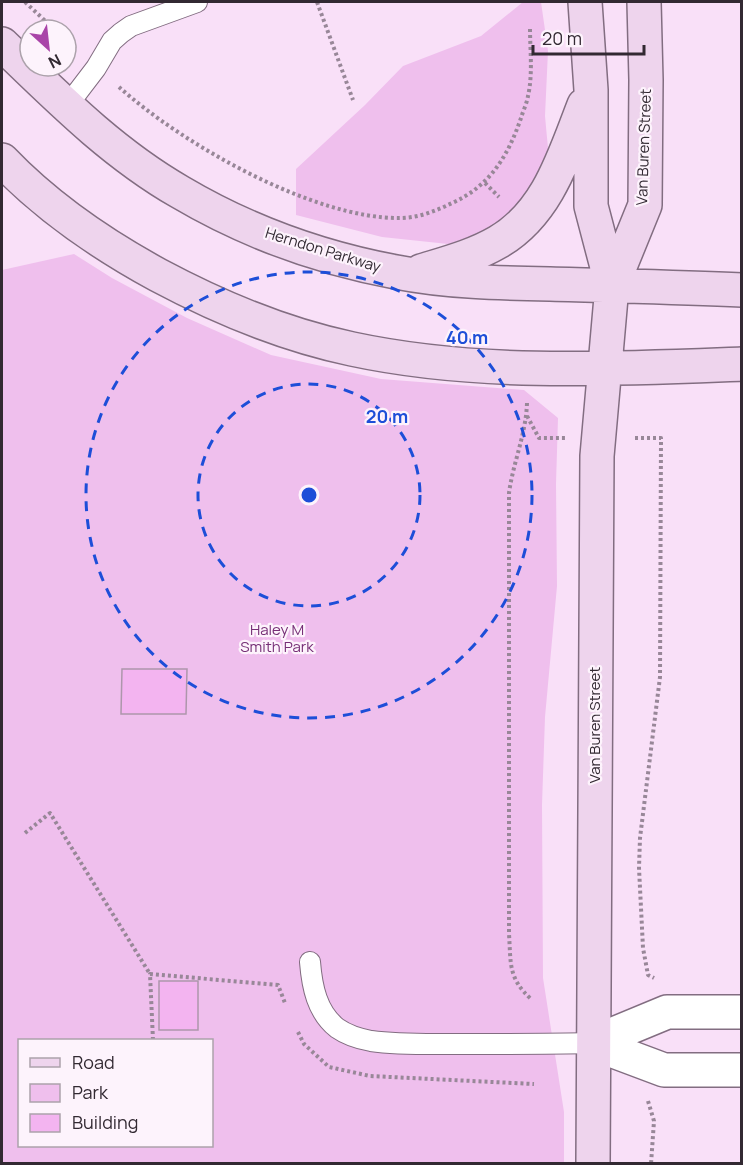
<svg xmlns="http://www.w3.org/2000/svg" width="743" height="1165" font-family="Manrope,sans-serif">
  <style>
    .green { fill: #efbfed; fill-rule: evenodd }
    .building { fill: #f3b4f0; stroke: #ad96ab; stroke-width: 1.5 }
    .lines { fill: none; stroke-linecap: round; stroke-linejoin: round }
    .lane-casing { stroke: #826d81; stroke-width: 22 }
    .street-casing { stroke: #826d81; stroke-width: 36 }
    .secondary-casing { stroke: #826d81; stroke-width: 36 }
    .path { stroke: #988798; stroke-width: 4; stroke-dasharray: 3 3; stroke-linecap: butt }
    .lane { stroke: #fff; stroke-width: 20 }
    .street { stroke: #fff; stroke-width: 33 }
    .secondary { stroke: #eed4ed; stroke-width: 33 }
    .ring { fill: none; stroke: #1d4ed8; stroke-width: 3; stroke-dasharray: 10 8 }
    .labels { text-anchor: middle; stroke-width: 4.5; stroke-linejoin: round; paint-order: stroke }
    .street-label { font-size: 15px; fill: #322932; stroke: #fdf3fc }
    .park-label { font-size: 15px; fill: #762f76; stroke: #fdf3fc }
    .centre { fill: #1d4ed8; stroke: #fdf3fc; stroke-width: 3 }
    .ring-label { font-size: 18px; text-anchor: middle; font-weight: bold; fill: #1d4ed8; stroke: #fdf3fc; stroke-width: 4.5; stroke-linejoin: round; paint-order: stroke }
  </style>
  <rect width="100%" height="100%" fill="#f9e0f8"/>
  <!-- green -->
  <path class="green" d="M523,2H541L548,51L545,116L549,159L493,246L448,244L382,237L296,215V169L365,105L403,66L481,36Z
    M74,254L112,278L187,318L271,355L381,379L524,390L558,418L556,484L557,586L545,717L542,805L543,978L564,1112V1163H2V270ZM20,1040H212V1146H20Z"/>
  <!-- building -->
  <path class="building" d="M122,669H187L186,714H121Z
    M159,981H198V1030H159Z"/>
  <g class="lines">
    <!-- lane casing -->
    <g class="lane-casing">
      <path id="lane" d="M67,106L96,68L112,41L121,33L131,26L197,2
        M310,962C312,987 317,1012 337,1028C347,1035 360,1039 371,1041C400,1045 430,1044 459,1044C503,1044 548,1044 592,1043"/>
    </g>
    <!-- street casing -->
    <g class="street-casing">
      <path id="street" d="M592,1043L667,1012H742
        M592,1043L664,1070H742"/>
    </g>
    <!-- secondary casing -->
    <g class="secondary-casing">
      <path id="secondary" d="M585,2L591,90V206L612,286
        M2,44C57,97 112,153 180,192C246,231 321,258 396,272C447,282 499,283 550,284C614,286 678,287 742,290
        M2,160C46,206 101,244 158,275C218,307 285,335 352,349C478,376 614,369 742,364
        M421,271C447,263 474,256 498,242C548,213 564,156 584,105
        M593,1164L597,456L612,286L645,205L646,80L644,2"/>
    </g>
    <!-- path -->
    <path class="path" d="M25,2L55,30
      M317,2L353,100
      M66,40L75,49
      M119,87C182,144 314,219 400,218C418,218 436,211 452,203C490,186 508,156 521,118C523,111 527,103 528,96C533,74 530,50 530,28
      M485,183L499,197
      M527,403C526,434 513,463 509,493V934C511,964 508,978 531,999
      M527,416L539,438H565
      M635,438H661L660,677L640,838L639,868L643,948L648,975L654,978
      M25,833L50,813L150,974
      M298,1032L304,1044L329,1067L370,1076L534,1084
      M153,1040L150,974L278,985L285,1003
      M648,1101L654,1121L651,1164"/>
    <!-- lane -->
    <use href="#lane" class="lane"/>
    <!-- street -->
    <use href="#street" class="street"/>
    <!-- secondary -->
    <use href="#secondary" class="secondary"/>
  </g>
  <!-- distance rings -->
  <g class="ring">
    <circle cx="309" cy="495" r="111"/>
    <circle cx="309" cy="495" r="223"/>
  </g>
  <g class="labels">
    <!-- street labels -->
    <g class="street-label">
      <text transform="translate(644 147) rotate(-88)" y="5">Van Buren Street</text>
      <text transform="translate(323 250) rotate(17)" y="5">Herndon Parkway</text>
      <text transform="translate(595 725) rotate(-90)" y="5">Van Buren Street</text>
    </g>
    <!-- park labels -->
    <g class="park-label">
      <text x="277" y="635">Haley M<tspan x="277" dy="17">Smith Park</tspan></text>
    </g>
  </g>
  <circle cx="309" cy="495" r="9" class="centre"/>
  <g class="ring-label">
    <text x="467" y="344">40 m</text>
    <text x="387" y="423">20 m</text>
  </g>
  <!-- border -->
  <rect width="743" height="1165" fill="none" stroke="#322932" stroke-width="6"/>
  <!-- legend -->
  <rect x="18" y="1039" width="195" height="108" fill="#fdf3fc" stroke="#aca2ab" stroke-width="1.5"/>
  <rect x="30" y="1058" width="30" height="9" fill="#eed4ed" stroke="#aca2ab" stroke-width="1.5"/>
  <text x="72" y="1069" font-size="18" fill="#322932">Road</text>
  <rect x="30" y="1084" width="30" height="18" fill="#efbfed" stroke="#aca2ab" stroke-width="1.5"/>
  <text x="72" y="1099" font-size="18" fill="#322932">Park</text>
  <rect x="30" y="1114" width="30" height="18" fill="#f3b4f0" stroke="#aca2ab" stroke-width="1.5"/>
  <text x="72" y="1129" font-size="18" fill="#322932">Building</text>
  <!-- north arrow -->
  <g transform="translate(48 48) rotate(153)"><circle r="28" fill="#fdf3fc" stroke="#aca2ab" stroke-width="1.5"/>
  <path d="M0-4.5L10 22L0 15L-10 22Z" fill="#a944a8"/>
  <text y="-9" font-size="16" font-weight="bold" text-anchor="middle" fill="#322932">N</text>
  </g>
  <!-- scale -->
  <path d="M533 45v9h111v-9" fill="none" stroke="#322932" stroke-width="3"/>
  <text x="542" y="45" font-size="18" fill="#322932" stroke="#fdf3fc" stroke-width="4.5" paint-order="stroke">20 m</text>
</svg>
